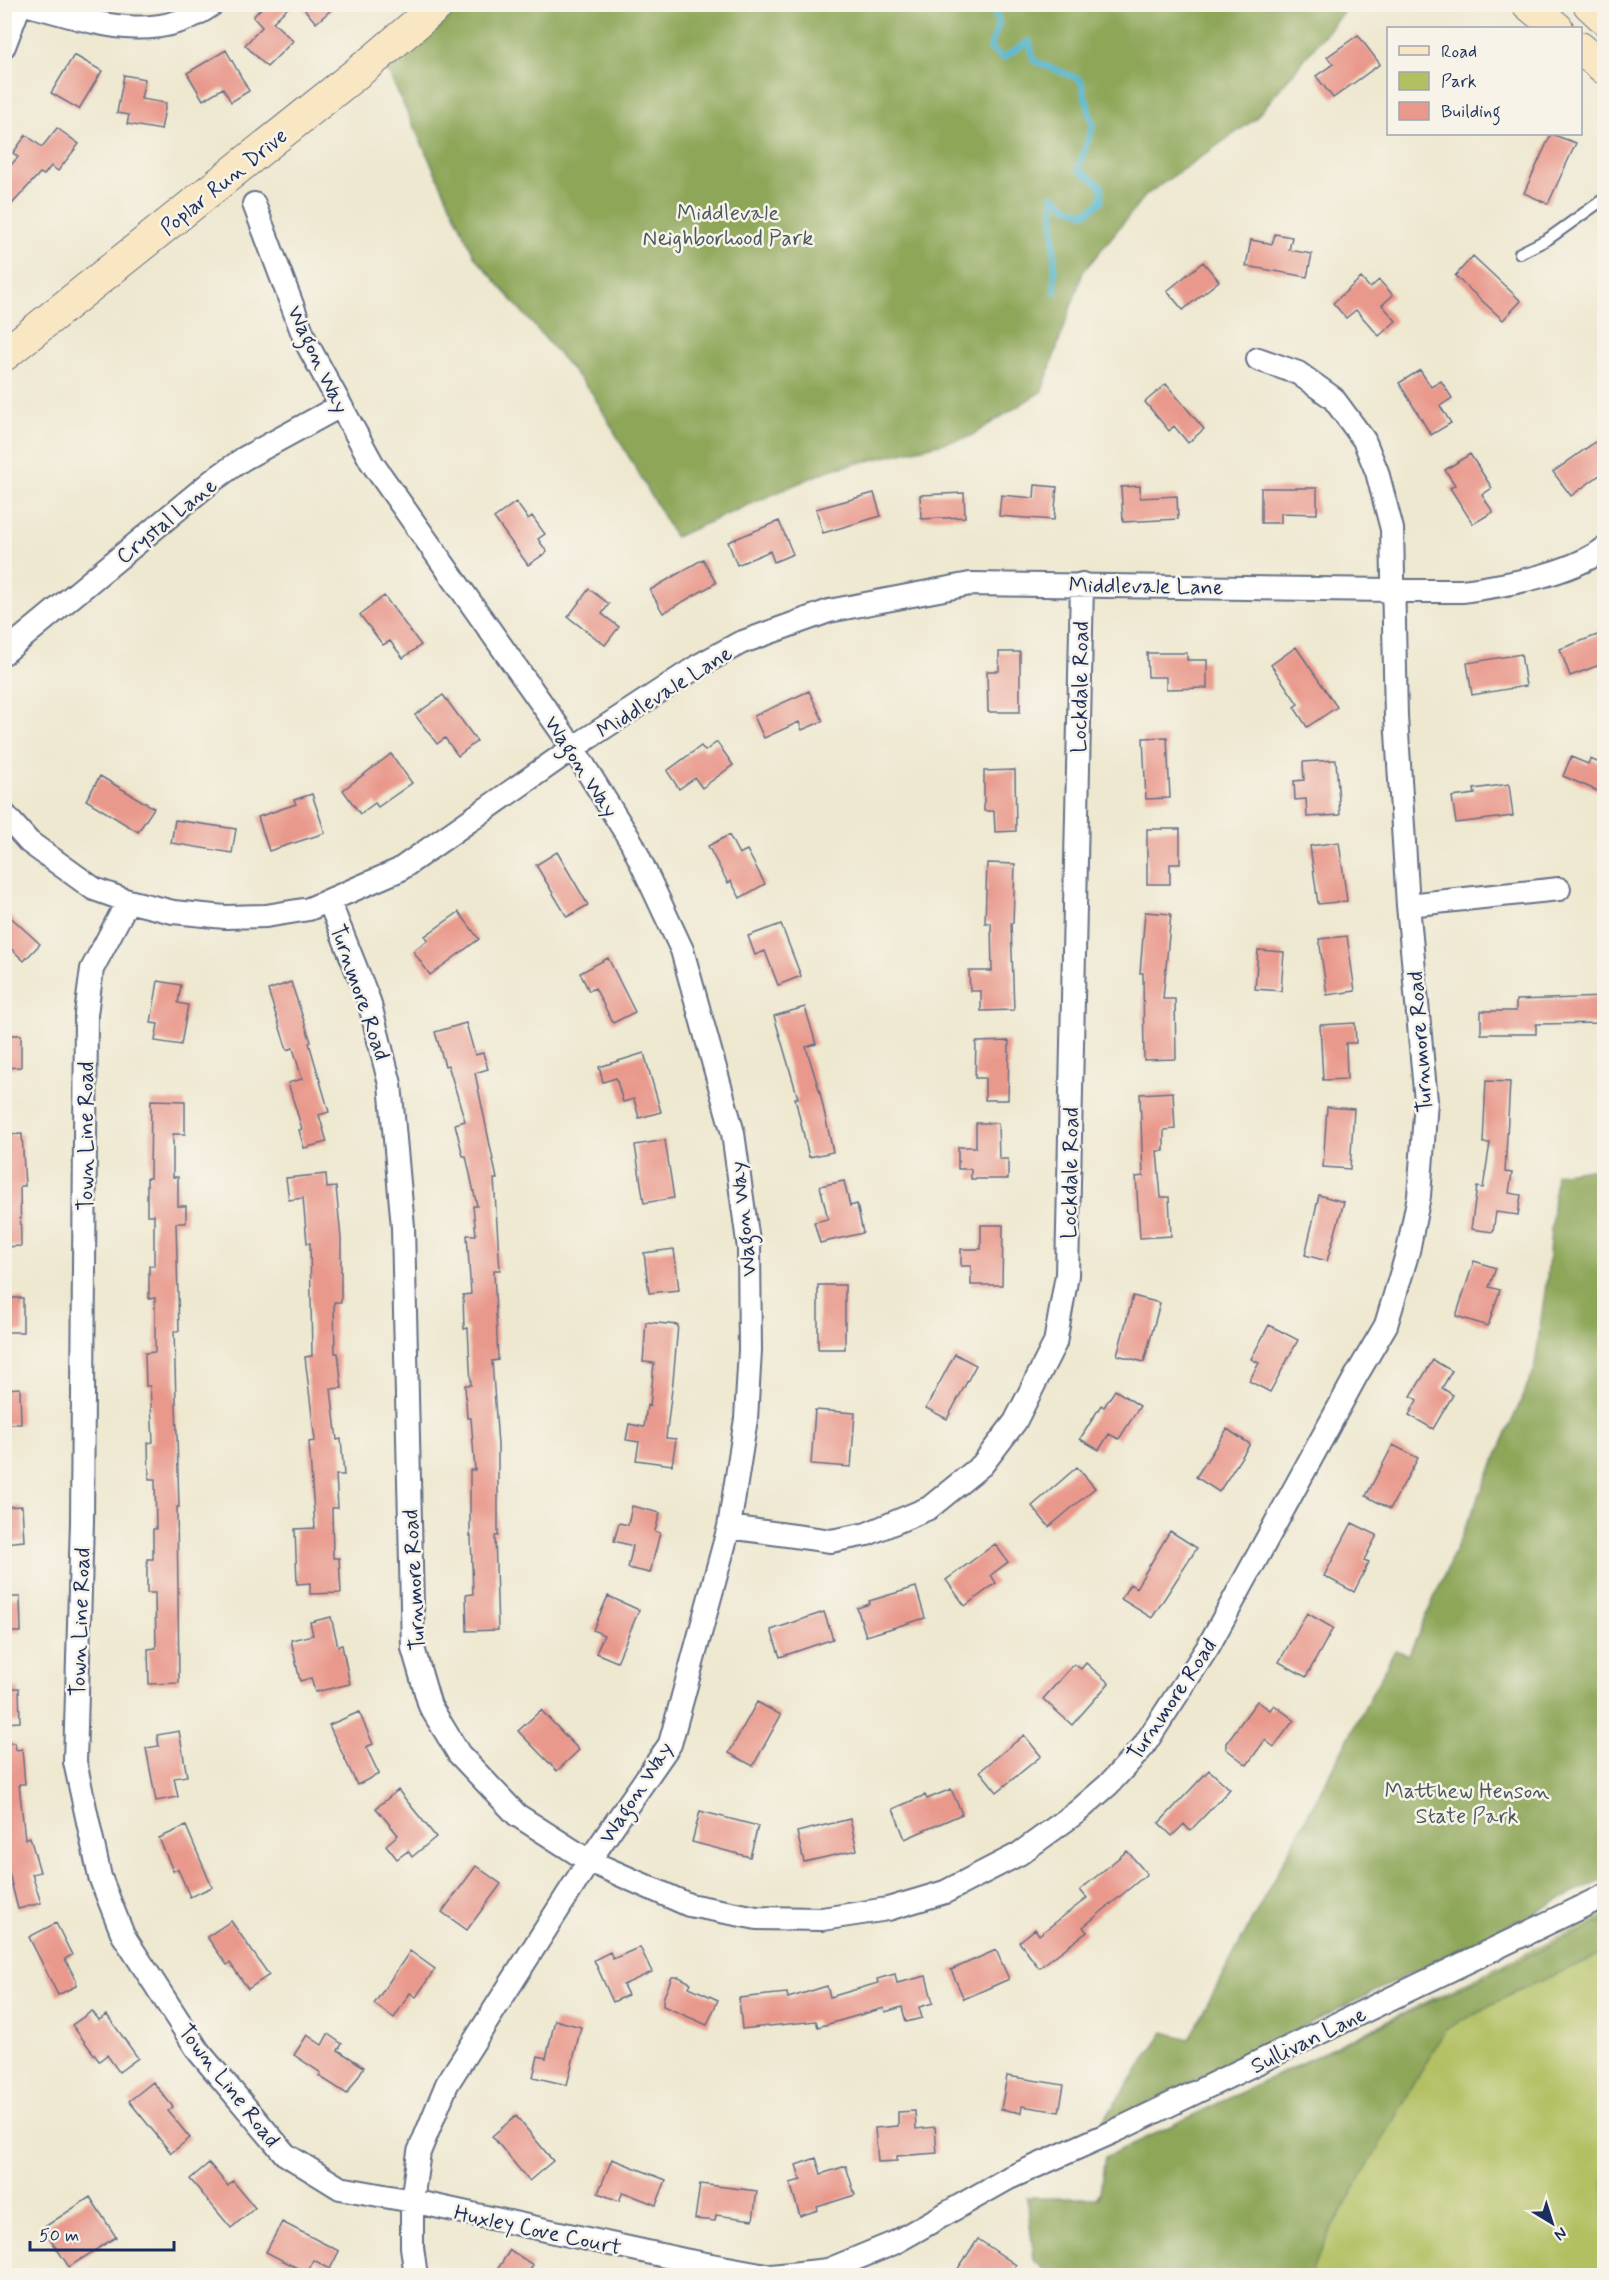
<svg xmlns="http://www.w3.org/2000/svg" width="1609" height="2280" font-family="Mynerve,sans-serif">
  <style>
    .green { fill: #b2c062; stroke: #667860; stroke-width: 1.5 }
    .forest { fill: #8da658; stroke: #546a5b; stroke-width: 1.5 }
    .lines { fill: none; stroke-linecap: round; stroke-linejoin: round }
    .stream { stroke: #53b7d1; stroke-width: 6 }
    .building { fill: #e9998c }
    .lane-casing { stroke: #657086; stroke-width: 14 }
    .street-casing { stroke: #657086; stroke-width: 26 }
    .secondary-casing { stroke: #657086; stroke-width: 34 }
    .lane { stroke: #fff; stroke-width: 10 }
    .street { stroke: #fff; stroke-width: 22 }
    .secondary { stroke: #f9e7c3; stroke-width: 32 }
    .labels { text-anchor: middle; stroke-width: 5; stroke-linejoin: round; paint-order: stroke }
    .street-label { font-size: 22px; fill: #1b2f5e; stroke: #f7f3e8 }
    .park-label { font-size: 22px; fill: #485a5f; stroke: #f7f3e8 }
  </style>
  <rect width="100%" height="100%" fill="#f7f3e8"/>
  <filter id="ink" filterUnits="userSpaceOnUse"><feTurbulence type="fractalNoise" baseFrequency=".0167" numOctaves="2"/><feDisplacementMap in="SourceGraphic" scale="12" xChannelSelector="R" yChannelSelector="G"/><feConvolveMatrix kernelMatrix="1 2 1 2 8 2 1 2 1" color-interpolation-filters="sRGB"/></filter>
  <filter id="wash" filterUnits="userSpaceOnUse"><feTurbulence type="fractalNoise" baseFrequency=".008" numOctaves="4" result="noise"/><feDisplacementMap in="SourceGraphic" scale="24" xChannelSelector="R" yChannelSelector="G"/><feGaussianBlur stdDeviation="1.35" result="paint"/><feColorMatrix in="noise" values="0 0 0 0 0 0 0 0 0 0 0 0 0 0 0 0 0 1.4 0 .05"/><feComposite in="paint" operator="in"/></filter>
  <g filter="url(#wash)">
    <rect width="100%" height="100%" fill="#eee8d0"/>
    <!-- green -->
    <path class="green" d="M1604,1915V2275L1051,2276L1124,2150Z"/>
    <!-- forest -->
    <path class="forest" d="M439,5H1349L1254,120L1146,195L1083,272L1042,391L969,437L829,470L675,537L592,393L475,257L390,76L377,57Z
      M1604,1167V1878L1098,2128L1164,2032L1189,2039L1395,1650L1409,1655L1534,1371L1547,1277L1556,1174Z
      M1604,1920V1953L1517,1991L1445,2030L1328,2235L1310,2275H1049L1034,2260L1027,2198H1099L1105,2157Z"/>
    <g class="lines">
      <!-- stream -->
      <path class="stream" d="M993,4L999,23L990,49L1003,58L1029,41L1034,61L1081,80L1093,126L1078,169L1102,186L1101,202L1086,213L1068,207L1053,195L1055,292"/>
    </g>
    <g id="blocks">
      <!-- building -->
      <path class="building" d="M265,4H292L273,22L293,41L267,67L245,45L262,27L253,17Z
        M300,4H338L316,23Z
        M1358,35L1380,64L1333,98L1316,76L1333,64L1327,57Z
        M226,50L249,91L231,102L223,88L203,100L187,73Z
        M74,55L102,71L79,109L51,93Z
        M124,75L145,79L141,99L166,103L161,130L127,124L129,115L117,113Z
        M57,128L79,144L58,171L51,166L44,175L40,173L4,213V173L18,157L13,153L26,135L42,147Z
        M1551,134L1576,143L1548,204L1524,193Z
        M1275,234L1292,237L1289,250L1312,254L1307,277L1246,266L1251,240L1272,244Z
        M1473,256L1521,301L1503,320L1455,276Z
        M1203,262L1219,281L1183,310L1167,291Z
        M1361,278L1370,288L1379,280L1393,295L1382,305L1396,321L1379,336L1356,310L1346,318L1333,303Z
        M1420,370L1431,387L1441,381L1452,398L1440,406L1451,423L1431,435L1399,383Z
        M1166,384L1204,429L1188,443L1174,426L1169,431L1145,402Z
        M1605,435V471L1571,496L1553,472Z
        M1470,454L1492,488L1482,495L1493,512L1473,524L1450,488L1455,485L1445,470Z
        M1035,485L1057,487L1054,520L999,516L1001,495L1034,498Z
        M1140,486V498L1177,496L1178,519L1123,522L1121,487Z
        M1261,488H1317V514L1281,513V523H1261Z
        M874,493L881,516L823,533L816,509Z
        M964,493L965,517L921,519L920,495Z
        M516,502L528,519L532,516L545,534L538,539L547,552L528,565L494,518Z
        M779,521L793,554L774,562L770,551L737,565L728,542Z
        M703,559L716,583L663,613L650,590Z
        M589,589L609,604L602,614L619,627L605,645L568,617Z
        M384,596L421,645L403,658L390,641L383,645L360,615Z
        M1605,632V663L1570,676L1560,649Z
        M1296,647L1337,707L1307,727L1294,707L1298,704L1271,665Z
        M999,652H1020V712H988L987,671H999Z
        M1147,653H1187V660H1207V688L1166,689V677H1148Z
        M1521,654L1526,686L1472,695L1467,663Z
        M809,691L823,721L802,730L799,722L764,738L754,716Z
        M443,695L477,741L458,756L445,738L437,744L415,715Z
        M1167,737L1170,798L1146,799L1143,738Z
        M717,742L733,765L702,788L695,778L679,789L667,771L701,746L705,751Z
        M391,754L412,783L378,807L375,803L360,814L343,790Z
        M1571,757L1588,764L1590,759L1605,765V794L1563,776Z
        M1336,760L1340,815L1307,817L1306,799L1295,800L1294,781L1304,780L1303,762Z
        M1015,770L1016,831L995,832L994,811H984V771Z
        M100,776L154,808L138,832L86,800Z
        M1509,784L1513,816L1456,823L1452,797L1475,794L1474,789Z
        M312,794L325,833L269,851L258,817L296,804L294,800Z
        M175,820L236,829L232,853L171,843Z
        M1147,829H1180V864H1170V884H1147Z
        M729,835L739,854L747,850L765,884L740,898L731,881L728,883L708,846Z
        M1339,842L1347,901L1318,904L1310,846Z
        M557,852L588,905L567,917L536,865Z
        M987,863L1015,864L1013,923H1011L1014,1010L981,1011V991H970L969,971H992L991,923H985Z
        M4,911L40,944L24,961L4,942Z
        M459,912L479,939L430,975L413,951L428,940L425,936Z
        M1145,912L1171,914L1163,999H1175L1176,1059L1144,1060L1143,973H1140Z
        M781,924L801,976L778,985L765,951L755,955L748,936Z
        M1347,936L1355,991L1327,995L1319,939Z
        M1258,950L1284,952L1281,991L1255,989Z
        M608,958L635,1012L613,1023L595,988L589,991L580,973Z
        M158,981L181,985L178,1003L188,1005L181,1045L155,1041L158,1024L151,1023Z
        M291,982L311,1042L309,1043L329,1112L319,1115L327,1142L304,1148L299,1130L302,1129L288,1083L302,1079L293,1048L287,1050L268,990Z
        M1605,997V1023L1536,1024V1034H1481V1011H1516V1000Z
        M805,1007L816,1044L806,1047L820,1093L833,1152L809,1157L795,1098H798L774,1016Z
        M466,1023L475,1055L483,1053L488,1069L475,1073L497,1179H494L500,1270H494L498,1360L492,1361L498,1445V1536H495L498,1630L467,1631L466,1595L473,1594L471,1536H470V1470H475L471,1418H467L465,1385H471L468,1328L464,1329L463,1295L471,1294L467,1235H476L473,1206H477L466,1156H463L455,1124L465,1121L448,1065L445,1066L435,1032Z
        M1355,1023L1356,1043H1346L1347,1079L1323,1080L1320,1025Z
        M4,1035H21V1067L4,1068Z
        M1009,1041L1008,1100H985V1078H975L976,1042Z
        M644,1053L661,1112L639,1118L634,1099L623,1102L616,1078L603,1082L599,1067Z
        M1486,1081L1510,1082L1505,1172L1512,1173L1509,1193L1521,1195L1518,1215L1496,1212L1493,1232L1471,1229L1477,1187L1483,1188L1490,1143H1483Z
        M1173,1092L1175,1129L1164,1130V1151H1157L1161,1197H1169L1171,1236L1140,1238L1136,1177L1143,1176L1140,1094Z
        M151,1100L185,1101V1134H173V1177H178V1206H186V1223H176L179,1331H174L179,1507H177L179,1683L149,1684L148,1649L156,1648L155,1593H147V1559H153V1529H156L155,1479H149L148,1443L153,1442L150,1386H146L145,1353L155,1352V1298L149,1299V1266H154V1215H147V1178H150Z
        M1327,1107L1354,1109L1350,1169L1323,1167Z
        M976,1123H998L999,1159H1008V1179H971V1169H958V1147H976Z
        M22,1134L25,1186H20L21,1246L4,1247V1135Z
        M665,1140L674,1198L644,1203L635,1145Z
        M326,1174L327,1188L336,1187L341,1239V1302H334L335,1353H338L342,1388L331,1389L337,1440L341,1439L344,1475H336L338,1508H332L333,1558H339L341,1593L310,1594V1583L297,1584L295,1529L315,1528L309,1442L315,1441L305,1357L312,1356L310,1243H307L303,1198L289,1200L286,1178Z
        M844,1181L850,1206L857,1204L863,1233L820,1243L814,1222L828,1219L820,1186Z
        M1319,1195L1344,1202L1327,1261L1305,1255Z
        M981,1225H1003L1002,1285H971V1266H961V1249H981Z
        M674,1249L679,1290L649,1293L644,1253Z
        M1474,1261L1496,1268L1489,1287L1500,1290L1488,1326L1456,1316Z
        M818,1285H845V1349H818Z
        M1133,1296L1160,1303L1144,1362L1117,1355Z
        M4,1298H23V1332H4Z
        M646,1322L678,1325L673,1381L666,1438L676,1439L672,1465L636,1460L639,1442L626,1440L629,1424L644,1427L647,1405L650,1406L654,1363L643,1362Z
        M1269,1325L1298,1340L1270,1392L1249,1381L1259,1363L1251,1359Z
        M955,1354L976,1365L947,1419L926,1408Z
        M1433,1360L1452,1371L1442,1388L1453,1395L1433,1429L1409,1415L1417,1400L1411,1396Z
        M20,1388L21,1424H4V1389Z
        M1115,1390L1140,1406L1119,1439L1109,1434L1099,1450L1080,1439L1101,1405L1104,1407Z
        M815,1410L855,1413L851,1467L811,1464Z
        M1227,1429L1250,1444L1219,1492L1196,1477Z
        M1393,1445L1418,1458L1390,1509L1366,1496Z
        M1077,1467L1095,1488L1049,1527L1032,1506Z
        M22,1506L24,1541L4,1543V1507Z
        M632,1506L660,1513L655,1531L660,1533L650,1573L628,1568L633,1546L614,1541L619,1523L628,1525Z
        M1352,1523L1377,1535L1364,1560L1369,1562L1354,1592L1324,1576Z
        M1170,1531L1197,1548L1152,1618L1121,1599L1130,1584L1136,1588Z
        M995,1544L1008,1562L991,1575L996,1583L965,1606L946,1580Z
        M916,1587L925,1618L866,1636L857,1608L870,1604L869,1601Z
        M608,1596L639,1610L617,1662L596,1653L604,1635L593,1630Z
        M4,1597H20L21,1632H4Z
        M824,1612L833,1639L780,1657L771,1630Z
        M1307,1613L1333,1628L1306,1677L1279,1662Z
        M331,1617L338,1646L342,1645L350,1684L315,1692L311,1678L300,1681L291,1640L313,1635L310,1622Z
        M1086,1663L1109,1683L1072,1725L1043,1699L1074,1664L1081,1669Z
        M19,1688L20,1722L4,1723V1689Z
        M1257,1701L1270,1710L1274,1705L1294,1720L1274,1747L1265,1740L1247,1765L1226,1749V1743Z
        M757,1702L781,1715L753,1766L729,1753Z
        M541,1710L579,1750L557,1771L518,1731Z
        M359,1712L373,1744L366,1747L379,1774L357,1785L329,1725Z
        M179,1731L187,1776L174,1778L178,1797L156,1801L146,1748L159,1746L157,1735Z
        M1024,1735L1041,1756L997,1792L980,1771Z
        M4,1743H15L16,1750L22,1749L25,1784H19L25,1839L30,1837L40,1872L32,1874L41,1903L18,1909L4,1853Z
        M1209,1770L1230,1789L1190,1831L1184,1824L1172,1836L1159,1823Z
        M951,1789L962,1814L905,1839L893,1809L925,1795L927,1799Z
        M398,1790L436,1837L412,1857L408,1851L397,1859L386,1845L398,1835L376,1808Z
        M700,1811L758,1826L750,1857L692,1842Z
        M850,1819L857,1850L804,1862L797,1832Z
        M186,1826L212,1887L190,1897L178,1869L173,1871L159,1838Z
        M1127,1851L1147,1874L1083,1927L1087,1932L1039,1968L1019,1942L1035,1929L1039,1935L1087,1898L1080,1890Z
        M476,1866L501,1884L467,1930L442,1912Z
        M231,1921L269,1975L248,1989L230,1963L227,1965L207,1937Z
        M56,1923L72,1955L65,1959L76,1980V1986L58,1995L29,1937Z
        M640,1947L652,1972L623,1985L628,1995L613,2002L594,1960L610,1952L613,1959Z
        M996,1950L1009,1979L964,1999L951,1970Z
        M410,1951L435,1969L416,1997L410,1993L394,2018L374,2004Z
        M895,1974L897,1983L926,1976L933,2003L919,2007L922,2018L906,2022L902,2007L885,2012L884,2008L818,2027L816,2021L742,2029L739,1998L787,1993L788,1998L827,1986L830,1997L878,1983L877,1979Z
        M672,1977H679L691,1983L689,1987L718,2000L707,2025L663,2006V1999Z
        M92,2011L99,2020L107,2015L138,2058L119,2072L107,2055L99,2061L72,2025Z
        M555,2020L581,2027L567,2085L533,2077L538,2056L546,2058Z
        M328,2034L342,2044L338,2050L364,2067L347,2094L319,2076L321,2073L294,2055L307,2035L322,2045Z
        M1007,2076L1064,2085L1059,2112L1022,2106L1021,2113L1001,2109Z
        M153,2082L173,2107L168,2111L190,2138L171,2153L129,2101Z
        M915,2111L916,2129L935,2127L937,2153L897,2156V2161L878,2162L875,2128L898,2126V2112Z
        M516,2116L553,2161L529,2181L492,2136Z
        M816,2158L821,2174L846,2166L855,2195L817,2207L818,2210L800,2216L790,2183L801,2180L796,2165Z
        M612,2159L666,2180L656,2205L623,2192L619,2201L598,2193Z
        M209,2163L228,2186L233,2181L255,2208L231,2228L190,2179Z
        M700,2184L757,2191L753,2220L716,2215L715,2221L695,2219Z
        M90,2197L116,2237L69,2267L43,2228Z
        M282,2222L339,2251L330,2269L314,2260L307,2273L266,2252Z
        M978,2239L1016,2265L1009,2276H953Z
        M510,2250L533,2265L526,2276H493Z"/>
    </g>
  </g>
  <g filter="url(#ink)">
    <use href="#blocks" fill-opacity="0" stroke="#657086" stroke-width="1.5"/>
    <g class="lines">
      <!-- lane casing -->
      <g class="lane-casing">
        <path id="lane" d="M1520,253L1548,239L1604,199"/>
      </g>
      <!-- street casing -->
      <g class="street-casing">
        <path id="street" d="M25,4C90,20 152,48 213,4
          M4,46L20,4
          M254,204L306,342L372,463L573,748L632,843L682,950L733,1133L749,1249L750,1350L746,1419L729,1527L670,1744L589,1861L447,2084L419,2152L412,2201V2247L416,2276
          M4,653L212,481L243,459L340,406
          M4,814L29,842L94,889L128,901L173,912L225,917L266,916L309,909L399,870L573,748L698,666L740,643L829,611L970,584L1462,591C1507,585 1567,575 1604,549
          M128,901L92,969L86,1014L82,1521L75,1762L100,1877L123,1935L199,2052L285,2154L340,2188L412,2201L684,2260L771,2276
          M329,901L369,1001L390,1084L403,1227L413,1648L430,1706L459,1754L517,1815L589,1861L689,1905L757,1918L822,1919L888,1909L945,1892L1019,1854L1077,1812L1108,1785L1143,1747L1208,1647L1356,1376L1386,1325L1408,1251L1419,1196L1426,1101L1408,905L1396,717L1392,529L1377,472L1364,440L1333,398L1298,373L1258,359
          M1408,905L1559,889
          M729,1527L831,1541L867,1534L929,1508L982,1465L1015,1422L1055,1343L1067,1275L1082,584
          M772,2276L828,2270L894,2243L1009,2178L1113,2132L1604,1896"/>
      </g>
      <!-- secondary casing -->
      <g class="secondary-casing">
        <path id="secondary" d="M1528,4L1557,28
          M1589,4L1604,18
          M1580,48L1604,68
          M4,355L377,57L439,4"/>
      </g>
      <!-- lane -->
      <use href="#lane" class="lane"/>
      <!-- street -->
      <use href="#street" class="street"/>
      <!-- secondary -->
      <use href="#secondary" class="secondary"/>
    </g>
  </g>
  <g class="labels">
    <!-- street labels -->
    <g class="street-label">
      <text transform="translate(223 181) rotate(-39)" y="8">Poplar Run Drive</text>
      <text transform="translate(319 359) rotate(65)" y="8">Wagon Way</text>
      <text transform="translate(166 520) rotate(-39)" y="8">Crystal Lane</text>
      <text transform="translate(1146 585) rotate(1)" y="8">Middlevale Lane</text>
      <text transform="translate(1079 687) rotate(-89)" y="8">Lockdale Road</text>
      <text transform="translate(664 691) rotate(-32)" y="8">Middlevale Lane</text>
      <text transform="translate(582 766) rotate(57)" y="8">Wagon Way</text>
      <text transform="translate(361 992) rotate(71)" y="8">Turnmore Road</text>
      <text transform="translate(1419 1042) rotate(-94)" y="8">Turnmore Road</text>
      <text transform="translate(85 1136) rotate(-90)" y="8">Town Line Road</text>
      <text transform="translate(1069 1173) rotate(-89)" y="8">Lockdale Road</text>
      <text transform="translate(742 1219) rotate(-96)" y="8">Wagon Way</text>
      <text transform="translate(413 1580) rotate(-93)" y="8">Turnmore Road</text>
      <text transform="translate(79 1622) rotate(-88)" y="8">Town Line Road</text>
      <text transform="translate(1171 1699) rotate(-56)" y="8">Turnmore Road</text>
      <text transform="translate(635 1792) rotate(-57)" y="8">Wagon Way</text>
      <text transform="translate(1308 2039) rotate(-26)" y="8">Sullivan Lane</text>
      <text transform="translate(230 2085) rotate(52)" y="8">Town Line Road</text>
      <text transform="translate(538 2229) rotate(12)" y="8">Huxley Cove Court</text>
    </g>
    <!-- park labels -->
    <g class="park-label">
      <text x="728" y="220">Middlevale<tspan x="728" dy="25">Neighborhood Park</tspan></text>
      <text x="1467" y="1798">Matthew Henson<tspan x="1467" dy="25">State Park</tspan></text>
    </g>
  </g>
  <!-- margin -->
  <rect width="1609" height="2280" fill="none" stroke="#f7f3e8" stroke-width="24"/>
  <!-- legend -->
  <rect x="1387" y="27" width="195" height="108" fill="#f7f3e8" stroke="#9fa5b1" stroke-width="1.5"/>
  <rect x="1399" y="46" width="30" height="9" fill="#f9e7c3" stroke="#9fa5b1" stroke-width="1.5"/>
  <text x="1441" y="57" font-size="18" fill="#1b2f5e">Road</text>
  <rect x="1399" y="72" width="30" height="18" fill="#b2c062" stroke="#9fa5b1" stroke-width="1.5"/>
  <text x="1441" y="87" font-size="18" fill="#1b2f5e">Park</text>
  <rect x="1399" y="102" width="30" height="18" fill="#e9998c" stroke="#9fa5b1" stroke-width="1.5"/>
  <text x="1441" y="117" font-size="18" fill="#1b2f5e">Building</text>
  <!-- north arrow -->
  <g transform="translate(1552 2223) rotate(142)" stroke="#f7f3e8" stroke-width="4.5" paint-order="stroke">
  <path d="M0-4.5L10 22L0 15L-10 22Z" fill="#1b2f5e"/>
  <text y="-9" font-size="16" font-weight="bold" text-anchor="middle" fill="#1b2f5e">N</text>
  </g>
  <!-- scale -->
  <path d="M30 2241v9h144v-9" fill="none" stroke="#1b2f5e" stroke-width="3"/>
  <text x="39" y="2241" font-size="18" fill="#1b2f5e" stroke="#f7f3e8" stroke-width="4.5" paint-order="stroke">50 m</text>
</svg>
